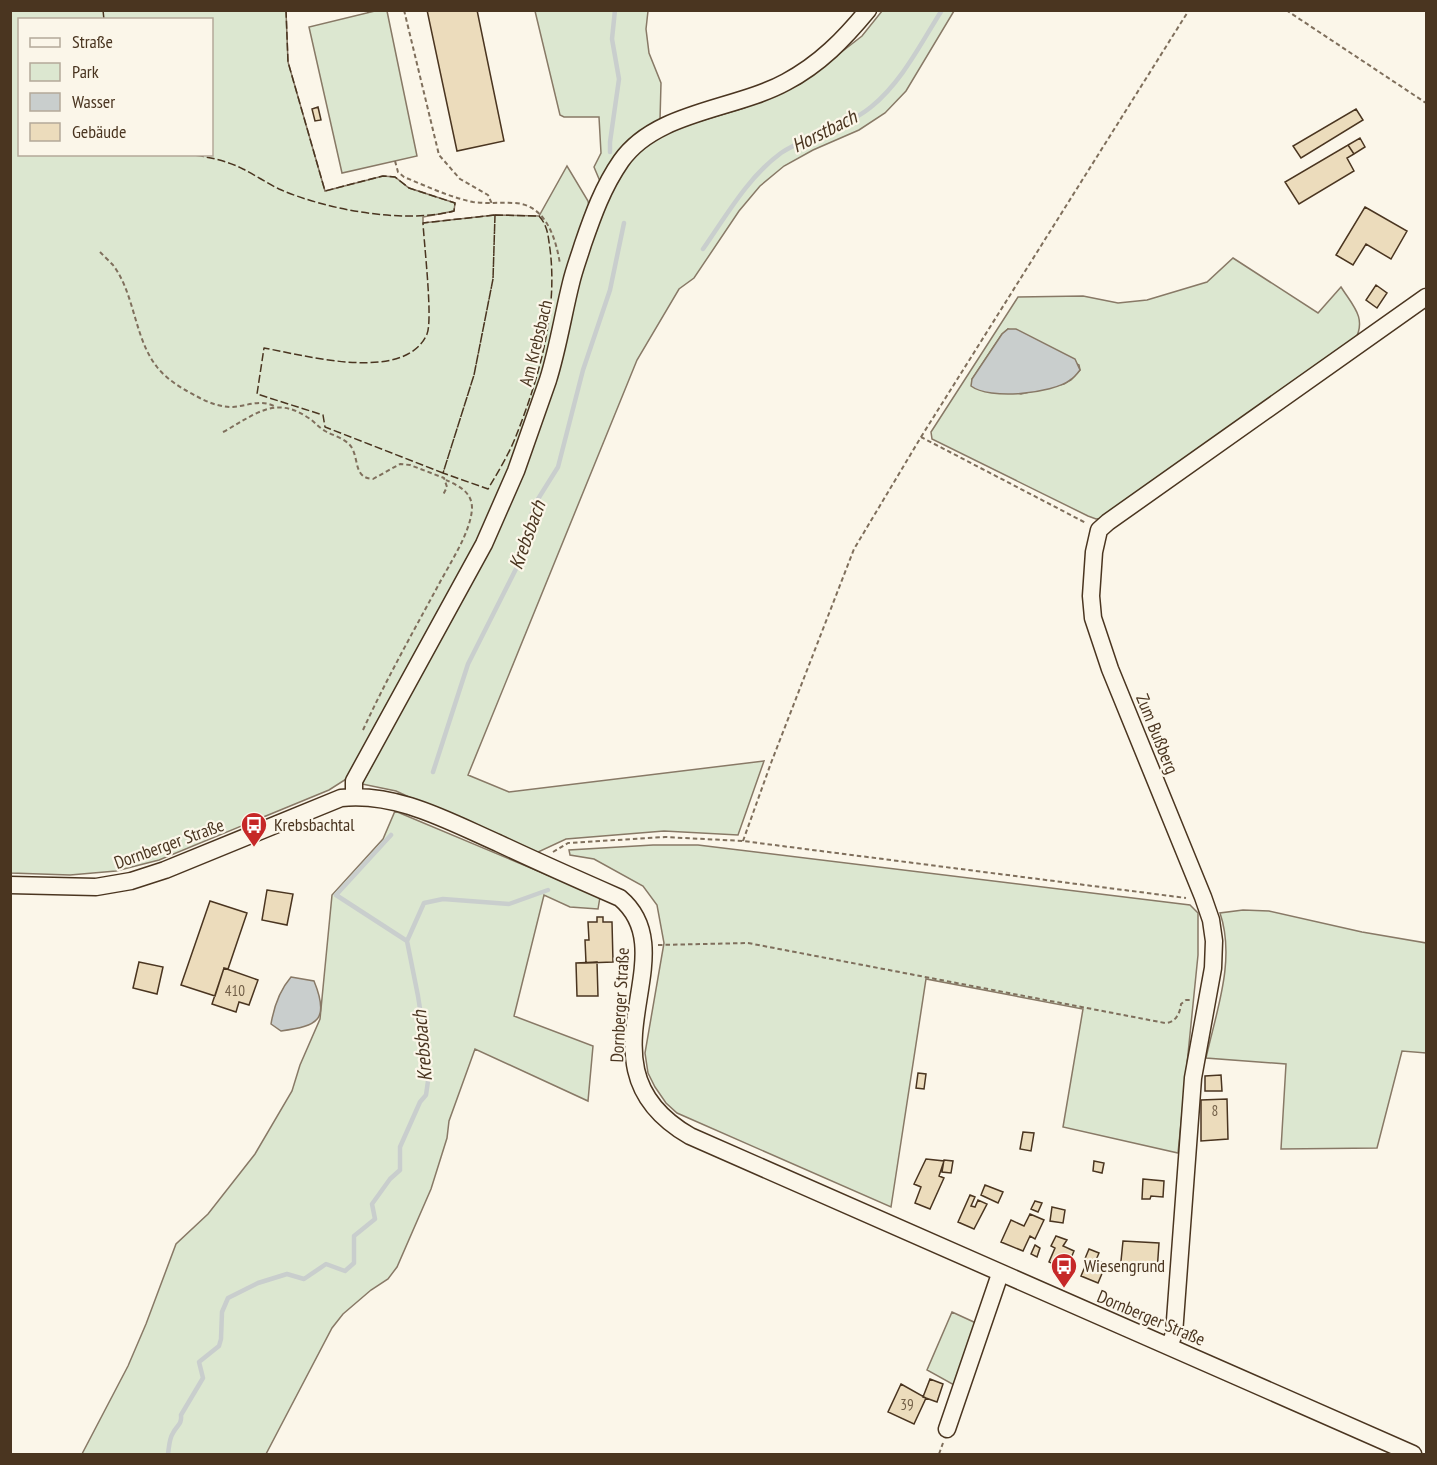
<svg xmlns="http://www.w3.org/2000/svg" width="1437" height="1465" font-family="'PT Sans Narrow',sans-serif">
  <style>
    .green { fill: #dce7d0; stroke: #887966; stroke-width: 1.5; fill-rule: evenodd }
    .water { fill: #c9cecd; stroke: #887966; stroke-width: 1.5 }
    .lines { fill: none; stroke-linecap: round; stroke-linejoin: round }
    .stream { stroke: #c9cecd; stroke-width: 4.5 }
    .building { fill: #ecdcbc; stroke: #4a3520; stroke-width: 1.5 }
    .minor-casing { stroke: #4a3520; stroke-width: 19 }
    .path { stroke: #7f6f5c; stroke-width: 2; stroke-dasharray: 4.5 3; stroke-linecap: butt }
    .minor { stroke: #fbf6e9; stroke-width: 16 }
    .fence { stroke: #4a3520; stroke-width: 1.5; stroke-dasharray: 8 3; stroke-linecap: butt }
    .labels { text-anchor: middle; stroke-width: 4.5; stroke-linejoin: round; paint-order: stroke }
    .number-label { font-size: 15px; fill: #725f47 }
    .street-label { font-size: 18px; fill: #4a3520; stroke: #fbf6e9 }
    .poi-label { font-size: 18px; fill: #4a3520; stroke: #fbf6e9; text-anchor: start }
    .water-label { font-size: 20px; font-style: italic; fill: #4a3520; stroke: #fbf6e9 }
  </style>
  <rect width="100%" height="100%" fill="#fbf6e9"/>
  <!-- green -->
  <path class="green" d="M379,10L387,11L417,156L342,173L309,27Z
    M11,11H286L288,62L325,191L383,176L395,177L409,188L455,203L454,211L423,217V223L495,215L539,216L567,166L588,201L590,213L551,361L497,510L351,776L329,790L159,860L116,871L70,875L11,873ZM20,20H212V154H20Z
    M535,11H648L646,29L649,53L661,83L660,120L638,133L621,148L602,186L594,167L601,153L599,117H564L560,115Z
    M882,11H954L906,91L885,113L859,130L813,150L784,166L760,186L739,211L694,278L679,289L637,360L468,775L509,792L764,761L738,835L664,831L566,839L534,854L396,791L362,784L492,538L602,203L625,165L657,134L744,108L800,84L862,36Z
    M1233,258L1318,313L1341,287C1353,306 1367,318 1355,340L1105,518L1096,519L1088,516L932,439L931,432L1018,297L1083,296L1118,303L1147,300L1207,282ZM1008,329L1079,365L1080,370L1071,380L1064,384L1021,394L972,379L1002,334Z
    M395,811L600,897L598,909L570,907L544,895L514,1016L593,1046L588,1101L475,1049L449,1121L447,1138L431,1189L397,1267L388,1279L371,1290L343,1314L332,1328L266,1454H82L128,1366L146,1324L176,1244L208,1214L255,1154L292,1091L300,1065L320,1019L332,895L383,839Z
    M653,845H698L1190,905L1198,913V955L1178,1153L1063,1127L1083,1009L926,979L891,1207L677,1113L666,1103L655,1087L648,1073L645,1053L664,943L657,905L643,886L594,859L570,855L569,850Z
    M1243,910L1269,911L1362,932L1426,943V1053L1402,1051L1377,1148L1281,1149L1286,1064L1206,1058C1216,1012 1236,960 1220,913Z
    M952,1312L976,1323L954,1385L927,1370Z"/>
  <!-- water -->
  <path class="water" d="M1008,329H1016L1075,359L1080,370C1077,374 1074,378 1070,380C1052,394 989,400 971,386L972,379L1002,334Z
    M291,977L314,981C330,1020 318,1026 281,1031L271,1024C274,1006 279,991 291,977Z"/>
  <g class="lines">
    <!-- stream -->
    <path class="stream" d="M610,152V142L619,79L612,39L615,10
      M703,249C726,216 748,177 781,153C808,135 845,128 871,107C902,82 921,43 942,10
      M433,772L468,664L525,551L533,507L558,467L583,370L610,290L624,223
      M407,941L424,903L443,899L509,904L548,890
      M168,1454C169,1448 169,1439 173,1433C177,1425 182,1425 181,1415L203,1378L199,1362L219,1346L221,1339L222,1312L228,1298L258,1283L287,1274L304,1279L326,1264L345,1271L354,1263V1236L375,1219L372,1204L390,1179L400,1170V1147L420,1102L426,1095L428,1081L426,1047L418,996L407,941L336,895L391,835"/>
  </g>
  <!-- building -->
  <path class="building" d="M427,10H477L504,141L457,151Z
    M318,107L321,120L315,121L312,109Z
    M1356,109L1363,120L1301,158L1293,146Z
    M1360,138L1365,147L1354,154L1348,145Z
    M1348,145L1354,154L1347,158L1354,171L1299,204L1285,182Z
    M1365,207L1407,231L1391,259L1366,244L1353,265L1336,255Z
    M1376,285L1387,293L1377,308L1366,300Z
    M267,890L293,894L287,925L262,920Z
    M210,901L247,913L228,969L224,968L215,996L181,985Z
    M597,917H603V922H612L613,962L586,963L585,940H589L588,922H597Z
    M139,962L163,967L157,994L133,988Z
    M597,962L598,996H577L576,963Z
    M224,968L258,980L249,1005L239,1002L236,1012L212,1004Z
    M918,1073L926,1074L924,1089L916,1088Z
    M1221,1075L1222,1091H1205V1076Z
    M1227,1099L1228,1139L1201,1141V1100Z
    M1023,1132L1034,1133L1031,1151L1020,1149Z
    M926,1159L944,1161L939,1176L944,1178L930,1209L915,1203L921,1187L914,1184Z
    M944,1160L953,1161L951,1173L942,1172Z
    M1094,1161L1104,1163L1102,1173L1093,1171Z
    M1143,1179L1164,1181L1163,1197L1151,1196L1150,1199H1142Z
    M985,1185L1003,1192L998,1203L981,1195Z
    M970,1195L975,1197L971,1206L975,1207L978,1200L987,1204L974,1229L958,1222Z
    M1035,1201L1042,1203L1038,1212L1031,1209Z
    M1052,1207L1065,1210L1063,1223L1050,1221Z
    M1030,1214L1044,1220L1035,1239L1030,1236L1023,1251L1001,1242L1011,1220L1024,1226Z
    M1056,1236L1067,1240L1063,1246L1074,1251L1066,1270L1049,1262L1055,1248L1051,1246Z
    M1123,1241L1159,1243L1157,1272L1120,1271Z
    M1035,1245L1040,1248L1037,1257L1031,1254Z
    M1089,1249L1099,1253L1096,1260L1106,1264L1098,1283L1081,1276L1087,1262L1084,1261Z
    M930,1379L943,1384L937,1402L923,1397Z
    M901,1384L926,1398L914,1424L888,1412Z"/>
  <g class="lines">
    <!-- minor casing -->
    <g class="minor-casing">
      <path id="minor" d="M354,797V781L484,544L516,471L548,380C558,348 563,315 571,283C574,270 579,257 583,244C593,215 603,187 621,161C656,111 735,110 786,82C820,64 844,39 868,10
        M10,885L96,887L131,881L165,870L341,798C397,792 448,821 498,843C538,862 579,880 620,898C690,957 570,1067 690,1136L1413,1454
        M1169,1346L1174,1334L1193,1078L1213,968L1214,941L1211,920L1203,897L1110,669L1093,618L1091,596L1094,552L1099,530L1108,522L1426,297
        M947,1429L1000,1274"/>
    </g>
    <!-- path -->
    <path class="path" d="M368,10V13
      M404,10L439,155L460,179L488,195L492,204
      M1286,10L1426,103
      M395,161L398,172L404,177C426,186 449,197 473,202C487,204 500,202 514,203C546,204 556,239 560,264
      M100,252C104,256 109,261 113,265C135,294 134,338 157,367C167,380 184,390 198,397C209,403 220,407 233,407C247,406 260,399 274,406
      M223,432C253,416 274,395 307,417C314,421 318,427 325,431C334,436 347,439 352,448C359,461 354,478 373,479L400,464L410,465L444,478L447,487L443,495
      M921,437L1189,10
      M363,730C386,680 413,632 439,584C450,563 471,532 472,508C472,492 459,486 446,480
      M743,841L771,763L854,549L921,437L1086,523
      M553,852L568,843L665,837L743,841L1186,898
      M658,945L748,943L1165,1023C1175,1023 1180,1014 1181,1004L1186,1000H1192
      M939,1454L943,1443"/>
    <!-- minor -->
    <use href="#minor" class="minor"/>
    <!-- fence -->
    <path class="fence" d="M103,10L104,20
      M185,154C204,156 226,160 243,169C255,175 267,183 279,189C327,210 404,224 454,211L455,203L409,188L395,177L383,176L325,191L288,62L286,10
      M495,215L493,279L474,375L443,473L325,427L323,415L257,394L264,348C304,355 405,384 427,334C433,320 424,243 423,223Z
      M495,215L539,216C548,226 548,236 550,249C558,312 539,378 516,436C509,454 498,472 488,489L443,473L474,375L493,279Z"/>
  </g>
  <!-- icons -->
  <defs>
    <g id="bus-pin" transform="scale(1.35)"><path d="M0 17L-7.5 6A9.5 9.5 0 1 1 7.5 6Z" fill="#c62828" stroke="#fbf6e9"/><path d="M-5-6H5V4H4V6H2V4H-2V6H-4V4H-5ZM-3.5-4V0h7V-4ZM-3.5 1.2v1.5H-2V1.2ZM2 1.2v1.5H3.5V1.2Z" fill="#fff"/></g>
  </defs>
  <g fill-rule="evenodd">
    <use href="#bus-pin" x="254" y="825"/>
    <use href="#bus-pin" x="1064" y="1266"/>
  </g>
  <g class="labels">
    <!-- number labels -->
    <g class="number-label">
      <text x="235" y="996">410</text>
      <text x="1215" y="1116">8</text>
      <text x="907" y="1410">39</text>
    </g>
    <!-- street labels -->
    <g class="street-label">
      <text transform="translate(536 343) rotate(-76)" y="6">Am Krebsbach</text>
      <text transform="translate(1157 734) rotate(68)" y="6">Zum Bußberg</text>
      <text transform="translate(169 844) rotate(-20)" y="6">Dornberger Straße</text>
      <text transform="translate(620 1005) rotate(-87)" y="6">Dornberger Straße</text>
      <text transform="translate(1151 1318) rotate(23)" y="6">Dornberger Straße</text>
    </g>
    <!-- poi labels -->
    <g class="poi-label">
      <text x="274" y="831">Krebsbachtal</text>
      <text x="1084" y="1272">Wiesengrund</text>
    </g>
    <!-- water labels -->
    <g class="water-label">
      <text transform="translate(824 131) rotate(-27)" y="7">Horstbach</text>
      <text transform="translate(527 535) rotate(-70)" y="7">Krebsbach</text>
      <text transform="translate(422 1046) rotate(-95)" y="7">Krebsbach</text>
    </g>
  </g>
  <!-- border -->
  <rect width="1437" height="1465" fill="none" stroke="#4a3520" stroke-width="24"/>
  <!-- legend -->
  <rect x="18" y="18" width="195" height="138" fill="#fbf6e9" stroke="#b4a999" stroke-width="1.5"/>
  <rect x="30" y="38" width="30" height="9" fill="#fbf6e9" stroke="#b4a999" stroke-width="1.5"/>
  <text x="72" y="48" font-size="18" fill="#4a3520">Straße</text>
  <rect x="30" y="63" width="30" height="18" fill="#dce7d0" stroke="#b4a999" stroke-width="1.5"/>
  <text x="72" y="78" font-size="18" fill="#4a3520">Park</text>
  <rect x="30" y="93" width="30" height="18" fill="#c9cecd" stroke="#b4a999" stroke-width="1.5"/>
  <text x="72" y="108" font-size="18" fill="#4a3520">Wasser</text>
  <rect x="30" y="123" width="30" height="18" fill="#ecdcbc" stroke="#b4a999" stroke-width="1.5"/>
  <text x="72" y="138" font-size="18" fill="#4a3520">Gebäude</text>
</svg>
